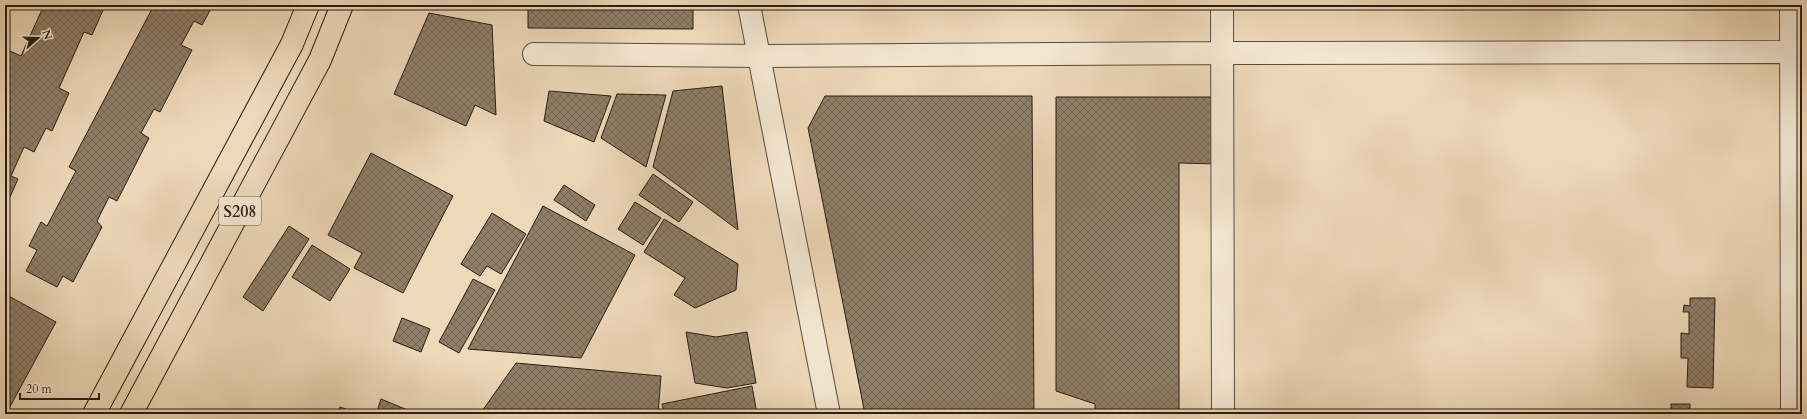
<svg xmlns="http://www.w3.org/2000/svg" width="1807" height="419" font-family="Cardo,serif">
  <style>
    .building { fill: url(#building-cross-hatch); stroke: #291d11 }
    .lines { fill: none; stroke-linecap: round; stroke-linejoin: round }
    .street-casing { stroke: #5a4c3b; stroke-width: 24 }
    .primary-casing { stroke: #291d11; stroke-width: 24 }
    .street { stroke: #f3e6d1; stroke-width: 22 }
    .primary { stroke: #edd8b8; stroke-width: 22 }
    .labels { text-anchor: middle; stroke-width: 3.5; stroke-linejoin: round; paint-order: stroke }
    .shield { fill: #f3e6d1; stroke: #66594b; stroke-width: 1 }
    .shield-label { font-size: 16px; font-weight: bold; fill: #291d11 }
  </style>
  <defs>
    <pattern id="building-cross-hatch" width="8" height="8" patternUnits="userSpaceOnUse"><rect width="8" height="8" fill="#8f7e68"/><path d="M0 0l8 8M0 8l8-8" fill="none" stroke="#756754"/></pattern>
  </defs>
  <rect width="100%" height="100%" fill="#edd8b8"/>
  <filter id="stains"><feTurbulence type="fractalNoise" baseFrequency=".005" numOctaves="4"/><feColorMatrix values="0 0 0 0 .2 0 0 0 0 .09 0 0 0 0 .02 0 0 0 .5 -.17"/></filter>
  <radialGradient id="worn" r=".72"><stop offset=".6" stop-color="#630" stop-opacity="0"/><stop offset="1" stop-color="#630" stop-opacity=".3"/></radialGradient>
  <!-- building -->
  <path class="building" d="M44,5H97L104,8L92,35L84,32L59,88L69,93L52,131L46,128L34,152L24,147L11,176L18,179L5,208V61L10,51L21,56Z
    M154,5H213L202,25L194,21L181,45L192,50L160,112L154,109L141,133L149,138L117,201L109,197L97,221L102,227L73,282L63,276L57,287L26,271L37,250L29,246L41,222L47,226L76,171L69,167Z
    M528,5H693V29L528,28Z
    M429,13L492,25L496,115L475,105L466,126L394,94Z
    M722,86L738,230L653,167L673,91Z
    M549,91L611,96L594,142L544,121Z
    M617,94L666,95L646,167L601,138Z
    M825,96H1032L1034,414H865L808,128Z
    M1056,97H1219V164L1179,163V414H1095V404L1056,391Z
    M371,153L453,196L403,293L354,268L362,253L328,235Z
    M653,174L693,202L679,222L639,195Z
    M564,185L595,205L586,221L554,200Z
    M635,202L661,218L643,245L618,229Z
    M543,206L635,255L581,358L468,349Z
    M492,213L526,234L501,274L487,266L480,276L461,264Z
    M664,219L738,264L736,290L695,308L674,295L685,278L644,252Z
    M289,226L309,239L263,311L243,297Z
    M312,245L350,269L330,301L292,277Z
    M473,279L495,290L459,353L439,342Z
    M5,294L56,322L6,414H5Z
    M1690,298H1715L1713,388L1687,387L1688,358H1681V333L1689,334V312H1683L1684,305L1690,306Z
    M402,318L430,329L421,352L393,341Z
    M686,332L716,337L747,332L756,383L727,388L695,383Z
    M516,363L661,376L658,414H480Z
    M752,386L757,414H664L662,404Z
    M381,399L410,411L409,414H376Z
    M1671,404H1690V414H1671Z
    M340,407L359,414H337Z"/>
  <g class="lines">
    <!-- street casing -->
    <g class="street-casing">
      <path id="street" d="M749,5L829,414
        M1222,5L1223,414
        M1791,5L1792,414
        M534,54L759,56L1222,53L1802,52"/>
    </g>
    <!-- primary casing -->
    <g class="primary-casing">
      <path id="primary" d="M94,414L292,44L308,5
        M131,414L320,60L342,5"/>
    </g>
    <!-- street -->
    <use href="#street" class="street"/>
    <!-- primary -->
    <use href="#primary" class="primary"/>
  </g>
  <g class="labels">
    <!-- shield labels -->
    <rect class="shield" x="219" y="197" width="42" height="28" rx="3"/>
    <g class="shield-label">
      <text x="240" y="217">S208</text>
    </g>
  </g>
  <!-- margin -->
  <rect width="1807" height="419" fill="none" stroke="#edd8b8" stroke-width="20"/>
  <rect x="6" y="6" width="1795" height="407" fill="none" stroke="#291d11" stroke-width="2"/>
  <rect x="10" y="10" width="1787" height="399" fill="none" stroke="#291d11"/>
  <!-- north arrow -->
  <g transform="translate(38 38) rotate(70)" stroke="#f3e6d1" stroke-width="3" paint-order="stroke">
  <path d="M0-3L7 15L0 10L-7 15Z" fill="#291d11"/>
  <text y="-6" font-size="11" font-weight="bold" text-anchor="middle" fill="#291d11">N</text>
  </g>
  <!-- scale -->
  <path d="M20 393v6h79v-6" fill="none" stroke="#291d11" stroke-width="2"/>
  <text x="26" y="393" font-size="12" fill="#291d11" stroke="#f3e6d1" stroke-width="3" paint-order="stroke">20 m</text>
  <rect width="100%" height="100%" filter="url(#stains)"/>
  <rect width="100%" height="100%" fill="url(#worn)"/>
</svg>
